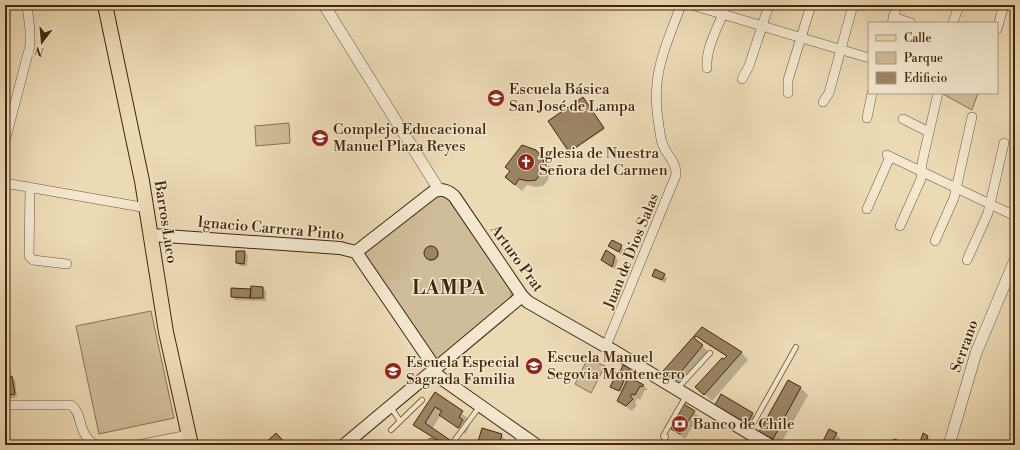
<svg xmlns="http://www.w3.org/2000/svg" width="1020" height="450" font-family="'Libre Bodoni',serif">
  <style>
    .green { fill: #cfbc98; stroke: #897251 }
    .shadow { fill: #0003 }
    .building { fill: #9b8463; stroke: #43270a }
    .lines { fill: none; stroke-linecap: round; stroke-linejoin: round }
    .service-casing { stroke: #6d5435; stroke-width: 6 }
    .minor-casing { stroke: #6d5435; stroke-width: 10 }
    .tertiary-casing { stroke: #6d5435; stroke-width: 12 }
    .secondary-casing { stroke: #43270a; stroke-width: 14 }
    .primary-casing { stroke: #43270a; stroke-width: 16 }
    .service { stroke: #f3e7cf; stroke-width: 4.5 }
    .minor { stroke: #f3e7cf; stroke-width: 9 }
    .tertiary { stroke: #f3e7cf; stroke-width: 11 }
    .secondary { stroke: #f3e7cf; stroke-width: 12 }
    .primary { stroke: #ecdab5; stroke-width: 14 }
    .labels { text-anchor: middle; stroke-width: 3; stroke-linejoin: round; paint-order: stroke }
    .poi-label { font-size: 15px; fill: #43270a; stroke: #f3e7cf; text-anchor: start }
    .street-label { font-size: 15px; fill: #43270a; stroke: #f3e7cf }
    .district-label { font-size: 19px; font-weight: bold; letter-spacing: 1px; fill: #43270a; stroke: #f3e7cf }
  </style>
  <rect width="100%" height="100%" fill="#ecdab5"/>
  <filter id="stains"><feTurbulence type="fractalNoise" baseFrequency=".005" numOctaves="4"/><feColorMatrix values="0 0 0 0 .2 0 0 0 0 .09 0 0 0 0 .02 0 0 0 .5 -.17"/></filter>
  <radialGradient id="worn" r=".72"><stop offset=".6" stop-color="#630" stop-opacity="0"/><stop offset="1" stop-color="#630" stop-opacity=".3"/></radialGradient>
  <!-- green -->
  <path class="green" d="M941,93H978L972,110Z
    M289,123L290,143L256,146L255,126Z
    M435,195L449,197L511,291V298L440,358H436L430,353L363,257V250Z
    M151,311L174,418L99,434L76,326Z
    M588,358L605,366L591,393L575,384Z"/>
  <!-- shadow -->
  <path class="shadow" d="M584,100L605,129L571,152L570,151Z
    M540,157L550,166L548,180L543,186L535,187L527,185L522,191L506,177Z
    M612,241L625,250L622,255L609,246Z
    M425 254a7 7 0 1 1 14 0a7 7 0 1 1-14 0Z
    M244,252L248,255L247,266H240L237,263Z
    M615,257L618,260L615,269L602,260Z
    M664,275L667,278L665,283L654,276Z
    M263,288L266,291V301L235,300L232,296Z
    M703,328L742,353L748,360L712,401L703,393L727,357L703,342L696,335Z
    M702,346L709,352L682,385L665,371Z
    M629,369L632,372L630,378L643,385L648,390H645L640,400L637,398L635,403L637,405L632,411L618,401L622,393L612,386L615,380L610,376H620Z
    M11,377L15,380L17,397L8,399L5,396V379Z
    M801,388L808,395L780,445L767,438L761,432Z
    M436,394L469,419L466,424L469,428L465,434L441,415L432,429L454,445H441L414,424Z
    M721,396L752,414L757,419L752,428L721,410L716,405Z
    M684,405L699,416L685,439L672,429Z
    M836,434L841,439L838,445H822Z
    M501,435L506,440L505,445H478Z
    M927,437L931,440L930,444L934,445H920Z"/>
  <!-- building -->
  <path class="building" d="M583,97L604,128L569,152L548,121Z
    M522,145L536,150L543,158L544,165L541,173L536,180L528,181L519,179L515,185L505,177L510,171L505,167Z
    M612,240L622,245L619,252L608,246Z
    M424 253a7 7 0 1 1 14 0a7 7 0 1 1-14 0Z
    M606,250L615,256L612,267L601,260Z
    M236,251H245L244,264L236,263Z
    M655,269L665,274L662,280L652,276Z
    M251,286L263,287V298H250Z
    M231,288L251,289L250,298L231,297Z
    M702,327L742,352L704,395L695,387L722,358L724,359L727,356L696,336L694,338L703,345L675,379L663,371Z
    M623,365L630,368L619,391L610,387L614,379L609,376L612,371L619,374Z
    M12,376L15,394L5,396V378Z
    M629,377L644,385L642,387L640,386L635,395L632,394L630,397L633,399L626,406L617,401Z
    M788,380L801,387L773,439L759,432Z
    M435,392L463,411L459,417L463,420L458,428L439,415L442,411L435,407L425,423L450,440L446,445L413,425Z
    M721,394L753,413L747,424L715,405Z
    M684,404L695,411L680,434L671,429Z
    M482,428L502,434L499,445H477Z
    M829,429L837,433L830,445H821Z
    M276,433L287,445H263Z
    M923,433L928,436L926,442L937,445H919Z
    M894,439L911,445H891Z"/>
  <g class="lines">
    <!-- service casing -->
    <g class="service-casing">
      <path id="service" d="M677,389L710,353
        M390,406L400,421
        M391,430L422,400
        M749,431L796,347
        M431,441L437,445
        M451,445L480,406
        M517,445L520,435
        M661,445L666,437L663,436L686,396"/>
    </g>
    <!-- minor casing -->
    <g class="minor-casing">
      <path id="minor" d="M692,5L869,58
        M893,17L911,23
        M892,23L897,5
        M953,23L959,5
        M997,29L1004,5
        M707,68C705,47 720,25 726,5
        M742,79L749,66L769,5
        M788,93V80L811,5
        M823,102L829,93L853,5
        M867,118L872,93
        M903,119L929,132
        M5,141L30,46V30L27,5
        M887,155L1015,216
        M5,183L147,208
        M30,187L29,256L33,260L67,264
        M867,209L890,157
        M900,226L921,179L922,163L938,93
        M935,241L954,198L972,117
        M967,260L988,213L1004,143
        M606,346L676,175C677,160 663,153 661,139C658,121 655,103 657,84C659,58 672,30 681,5
        M5,405H71C84,414 76,434 96,445
        M138,445L188,435"/>
    </g>
    <!-- tertiary casing -->
    <g class="tertiary-casing">
      <path id="tertiary" d="M324,5L439,190
        M949,445L976,353L1015,260"/>
    </g>
    <!-- secondary casing -->
    <g class="secondary-casing">
      <path id="secondary" d="M151,235L340,248L356,252
        M356,252L433,192C441,188 447,190 454,196L522,296L528,302L612,350L769,445
        M356,252L429,359L438,376L536,445
        M344,445L522,296"/>
    </g>
    <!-- primary casing -->
    <g class="primary-casing">
      <path id="primary" d="M105,5L142,181L166,332L191,445"/>
    </g>
    <!-- service -->
    <use href="#service" class="service"/>
    <!-- minor -->
    <use href="#minor" class="minor"/>
    <!-- tertiary -->
    <use href="#tertiary" class="tertiary"/>
    <!-- secondary -->
    <use href="#secondary" class="secondary"/>
    <!-- primary -->
    <use href="#primary" class="primary"/>
  </g>
  <!-- icons -->
  <defs>
    <g id="school-disc" transform="scale(0.9)"><circle r="9.5" fill="#8f2418" stroke="#f3e7cf"/><path d="M0-5L7-2L0 1L-7-2ZM-4 1L0 2.5L4 1V4Q0 6-4 4Z" fill="#fff"/></g>
    <g id="church-disc" transform="scale(0.9)"><circle r="9.5" fill="#8f2418" stroke="#f3e7cf"/><path d="M-1.2-6h2.4v3.5h3.3v2.4h-3.3V6h-2.4V-.1h-3.3v-2.4h3.3Z" fill="#fff"/></g>
    <g id="bank-disc" transform="scale(0.9)"><circle r="9.5" fill="#8f2418" stroke="#f3e7cf"/><path d="M-6-4H6V4H-6ZM0-2.3a2.3 2.3 0 1 0 0 4.6a2.3 2.3 0 1 0 0-4.6Z" fill="#fff"/></g>
  </defs>
  <g fill-rule="evenodd">
    <use href="#school-disc" x="496" y="98"/>
    <use href="#school-disc" x="320" y="138"/>
    <use href="#church-disc" x="526" y="162"/>
    <use href="#school-disc" x="534" y="366"/>
    <use href="#school-disc" x="393" y="371"/>
    <use href="#bank-disc" x="680" y="424"/>
  </g>
  <g class="labels">
    <!-- poi labels -->
    <g class="poi-label">
      <text x="509" y="94">Escuela Básica<tspan x="509" dy="17">San José de Lampa</tspan></text>
      <text x="333" y="134">Complejo Educacional<tspan x="333" dy="17">Manuel Plaza Reyes</tspan></text>
      <text x="539" y="158">Iglesia de Nuestra<tspan x="539" dy="17">Señora del Carmen</tspan></text>
      <text x="547" y="362">Escuela Manuel<tspan x="547" dy="17">Segovia Montenegro</tspan></text>
      <text x="406" y="367">Escuela Especial<tspan x="406" dy="17">Sagrada Familia</tspan></text>
      <text x="693" y="429">Banco de Chile</text>
    </g>
    <!-- street labels -->
    <g class="street-label">
      <text transform="translate(166 222) rotate(81)" y="5">Barros Luco</text>
      <text transform="translate(271 228) rotate(5)" y="5">Ignacio Carrera Pinto</text>
      <text transform="translate(631 251) rotate(-68)" y="5">Juan de Dios Salas</text>
      <text transform="translate(517 258) rotate(54)" y="5">Arturo Prat</text>
      <text transform="translate(964 346) rotate(-70)" y="5">Serrano</text>
    </g>
    <!-- district labels -->
    <g class="district-label">
      <text x="449" y="294">LAMPA</text>
    </g>
  </g>
  <!-- margin -->
  <rect width="1020" height="450" fill="none" stroke="#ecdab5" stroke-width="20"/>
  <rect x="6" y="6" width="1008" height="438" fill="none" stroke="#43270a" stroke-width="2"/>
  <rect x="10" y="10" width="1000" height="430" fill="none" stroke="#43270a"/>
  <!-- legend -->
  <rect x="868" y="22" width="130" height="72" fill="#f3e7cf" stroke="#ad9a80"/>
  <rect x="876" y="35" width="20" height="6" fill="#ecdab5" stroke="#ad9a80"/>
  <text x="904" y="42" font-size="12" fill="#43270a">Calle</text>
  <rect x="876" y="52" width="20" height="12" fill="#cfbc98" stroke="#ad9a80"/>
  <text x="904" y="62" font-size="12" fill="#43270a">Parque</text>
  <rect x="876" y="72" width="20" height="12" fill="#9b8463" stroke="#ad9a80"/>
  <text x="904" y="82" font-size="12" fill="#43270a">Edificio</text>
  <!-- north arrow -->
  <g transform="translate(42 42) rotate(196)" stroke="#f3e7cf" stroke-width="3" paint-order="stroke">
  <path d="M0-3L7 15L0 10L-7 15Z" fill="#43270a"/>
  <text y="-6" font-size="11" font-weight="bold" text-anchor="middle" fill="#43270a">N</text>
  </g>
  <rect width="100%" height="100%" filter="url(#stains)"/>
  <rect width="100%" height="100%" fill="url(#worn)"/>
</svg>
